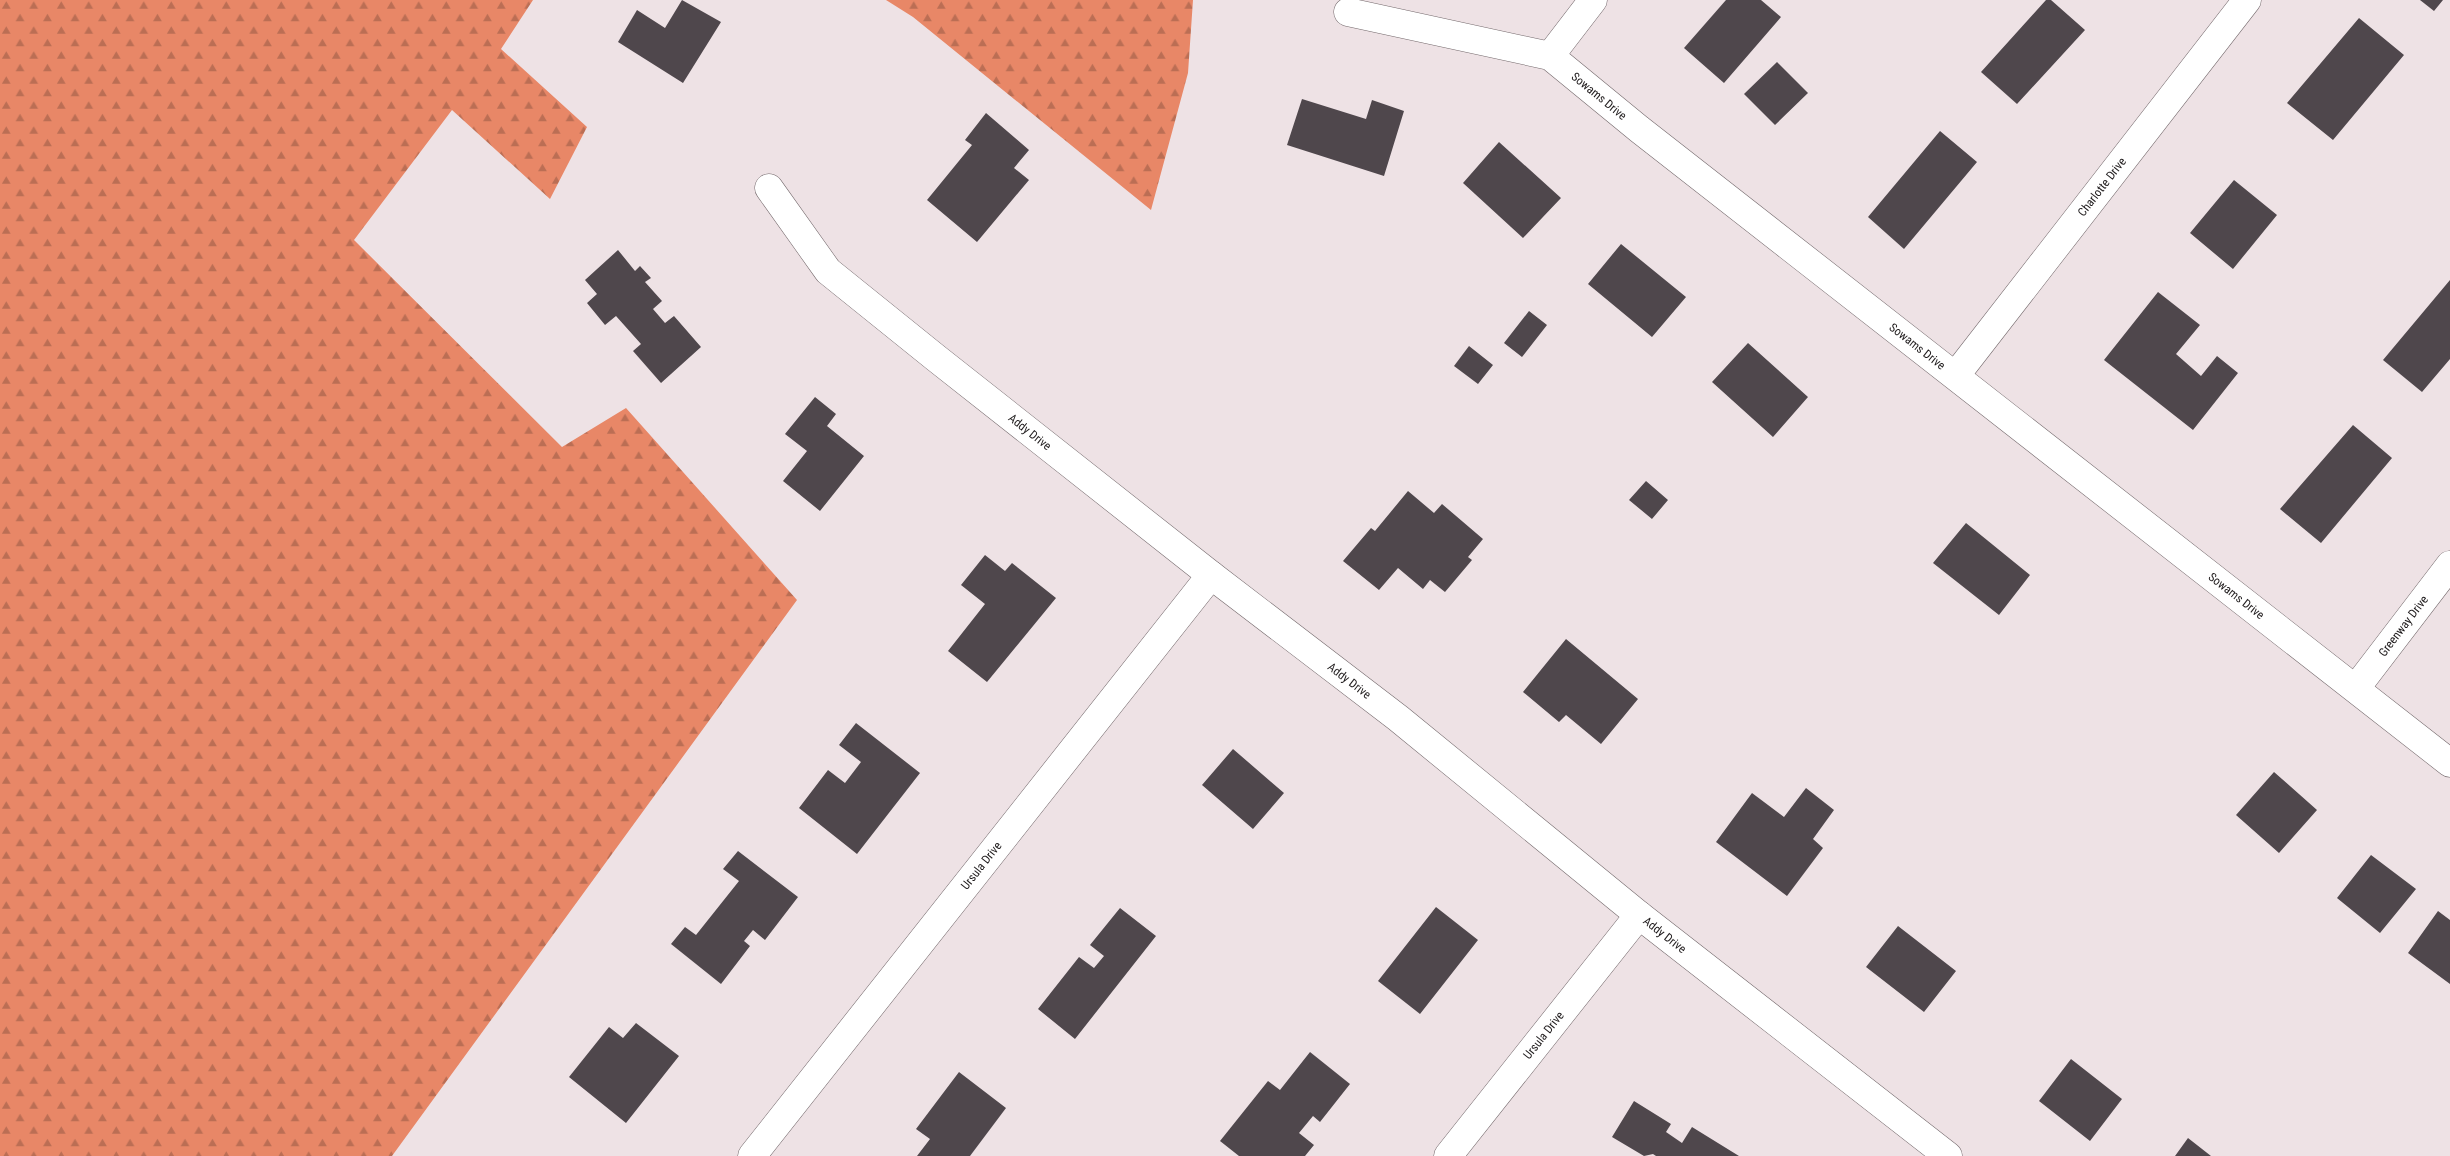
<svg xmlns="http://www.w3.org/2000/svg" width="2450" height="1156" font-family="'Roboto Condensed',sans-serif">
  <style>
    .forest { fill: url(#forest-firs) }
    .building { fill: #4f474c }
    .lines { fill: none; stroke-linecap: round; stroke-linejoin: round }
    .street-casing { stroke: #73686b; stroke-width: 29 }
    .street { stroke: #fff; stroke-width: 28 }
    .labels { text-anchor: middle; stroke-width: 5; stroke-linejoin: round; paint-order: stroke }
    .street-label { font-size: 12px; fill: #1f1b1c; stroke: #fff }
  </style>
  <defs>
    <pattern id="forest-firs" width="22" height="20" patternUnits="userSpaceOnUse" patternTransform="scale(1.25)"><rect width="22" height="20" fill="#e88767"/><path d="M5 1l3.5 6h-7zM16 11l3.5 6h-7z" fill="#bb6e54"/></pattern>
  </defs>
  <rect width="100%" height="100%" fill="#eee2e5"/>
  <!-- forest -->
  <path class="forest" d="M0,0H533L501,49L587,127L550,199L452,110L354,240L562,447L626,408L797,600L392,1156H0Z
    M886,0H1193L1188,73L1151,210L913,17Z"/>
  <!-- building -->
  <path class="building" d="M682,0L721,22L683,83L618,42L637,10L665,28Z
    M1726,0H1761L1781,17L1724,83L1684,48Z
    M2046,0H2051L2085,30L2017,104L1981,72Z
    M2420,0H2443L2434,11Z
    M2359,18L2404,55L2333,140L2287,103Z
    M1777,62L1808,93L1775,125L1744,94Z
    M1302,99L1366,119L1372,100L1404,111L1384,176L1287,145Z
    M986,113L1029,150L1014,168L1029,180L977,242L927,200L972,145L965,140Z
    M1940,131L1977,162L1904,249L1868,217Z
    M1499,142L1561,198L1523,238L1463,183Z
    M2234,180L2277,215L2233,269L2190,233Z
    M1621,244L1686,297L1652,337L1588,284Z
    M618,250L635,271L640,266L651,278L645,282L662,301L653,309L665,323L674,316L701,347L661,383L633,351L641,344L616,316L605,325L587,303L597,294L585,280Z
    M2450,280V359L2422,392L2383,360Z
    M2158,292L2200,325L2176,354L2201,376L2217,356L2238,373L2193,430L2104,360Z
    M1529,311L1547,325L1522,357L1504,343Z
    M1748,343L1808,397L1773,437L1712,382Z
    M1469,346L1493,365L1478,384L1454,366Z
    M815,397L836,414L827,426L864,456L820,511L783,481L807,451L785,434Z
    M2353,425L2392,458L2321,543L2280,509Z
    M1646,481L1668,500L1652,519L1629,500Z
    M1408,491L1434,513L1442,504L1483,539L1468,557L1472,560L1445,592L1430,580L1423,589L1398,568L1379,590L1343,561L1371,528L1375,531Z
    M1966,523L2030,575L1999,615L1933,563Z
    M985,555L1005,571L1012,563L1056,598L987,682L948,651L985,604L961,585Z
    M1566,639L1638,699L1601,744L1566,715L1559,722L1523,692Z
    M856,723L920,773L857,854L799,808L828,770L845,783L861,762L839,745Z
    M1233,749L1284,793L1253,829L1202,785Z
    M2274,772L2317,810L2279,853L2236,815Z
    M1806,788L1834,810L1813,839L1823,848L1787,896L1716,842L1752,793L1784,817Z
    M738,851L798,897L765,940L753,930L744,941L750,946L721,984L671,944L685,927L696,935L739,881L723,869Z
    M2371,855L2416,889L2380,933L2337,898Z
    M1436,907L1478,940L1420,1014L1378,981Z
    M1120,908L1156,936L1075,1039L1038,1009L1079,957L1094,968L1104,956L1090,945Z
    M2438,911L2450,920V984L2408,953Z
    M1898,926L1956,971L1924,1012L1866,967Z
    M636,1023L679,1056L626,1123L569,1077L609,1027L623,1038Z
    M1310,1052L1350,1084L1320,1122L1313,1116L1299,1133L1314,1145L1305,1156H1239L1220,1141L1268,1081L1280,1090Z
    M2071,1059L2122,1099L2090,1141L2039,1101Z
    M959,1072L1006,1108L970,1156H917L930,1139L916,1129Z
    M1634,1101L1671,1124L1666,1132L1682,1143L1692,1127L1739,1156H1656L1653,1154L1644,1156L1612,1137Z
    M2188,1138L2211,1156H2175Z"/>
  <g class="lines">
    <!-- street casing -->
    <g class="street-casing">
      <g id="street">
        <path id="s1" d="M1348,12L1550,56L1639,129L2450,763"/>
        <path d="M1550,56L1593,0"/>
        <path id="s2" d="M769,188L828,271L936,358L1211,575L1398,718L1639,915L1948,1156"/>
        <path id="s3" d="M1956,375L2247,0"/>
        <path id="s4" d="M2356,688L2450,565"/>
        <path id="s5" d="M752,1156L1211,575"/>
        <path id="s6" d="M1448,1156L1639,915"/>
      </g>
    </g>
    <!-- street -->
    <use href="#street" class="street"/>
  </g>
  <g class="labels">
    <!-- street labels -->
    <g class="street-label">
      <text dy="4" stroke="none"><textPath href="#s1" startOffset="270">Sowams Drive</textPath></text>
      <text dy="4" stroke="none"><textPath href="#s3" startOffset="238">Charlotte Drive</textPath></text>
      <text dy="4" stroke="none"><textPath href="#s1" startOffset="675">Sowams Drive</textPath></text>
      <text dy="4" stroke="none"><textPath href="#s2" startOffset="360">Addy Drive</textPath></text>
      <text dy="4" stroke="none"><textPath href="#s1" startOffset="1080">Sowams Drive</textPath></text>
      <text dy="4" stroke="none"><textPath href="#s4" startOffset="78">Greenway Drive</textPath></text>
      <text dy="4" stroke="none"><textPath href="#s2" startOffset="765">Addy Drive</textPath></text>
      <text dy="4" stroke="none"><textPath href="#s5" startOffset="370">Ursula Drive</textPath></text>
      <text dy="4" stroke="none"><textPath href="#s2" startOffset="1170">Addy Drive</textPath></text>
      <text dy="4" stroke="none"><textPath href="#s6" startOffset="154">Ursula Drive</textPath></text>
    </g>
  </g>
</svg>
